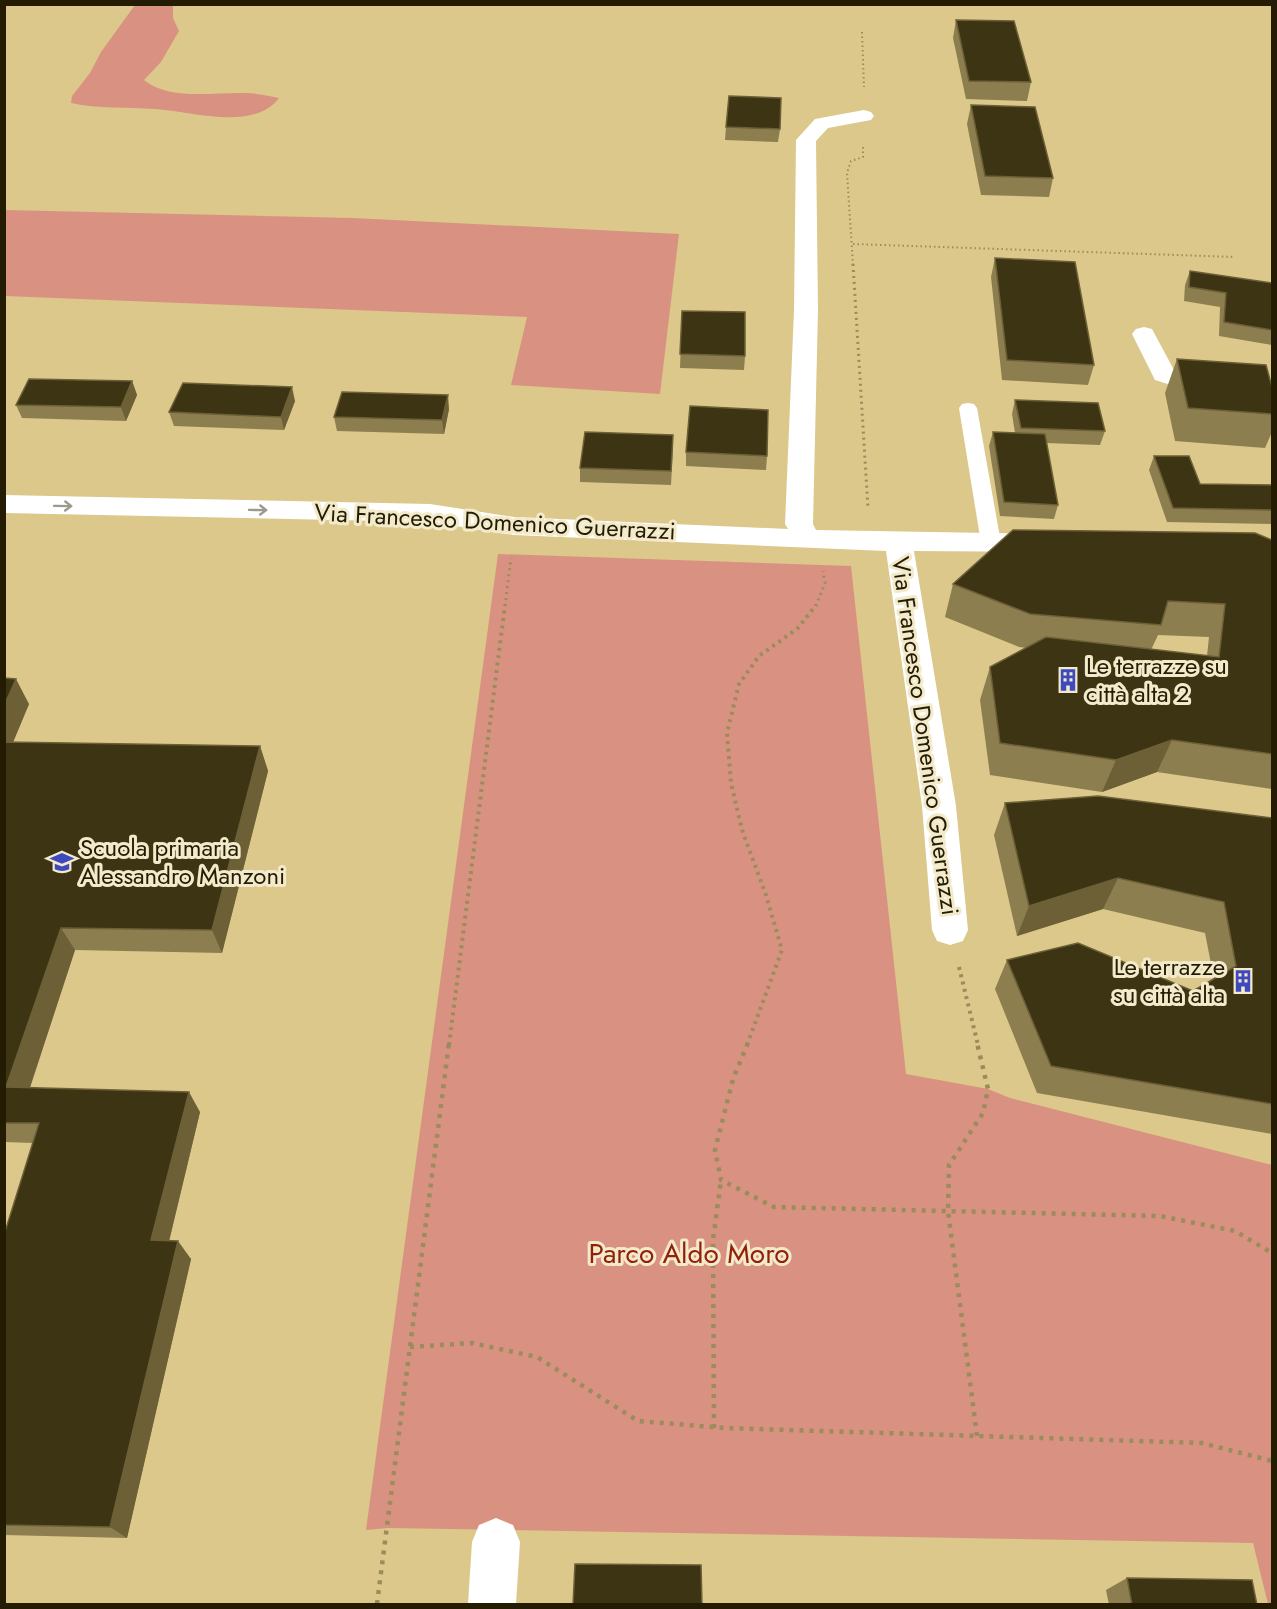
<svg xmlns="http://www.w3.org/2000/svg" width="1277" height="1609" font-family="Jost,sans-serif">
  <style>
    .green { fill: #d99282 }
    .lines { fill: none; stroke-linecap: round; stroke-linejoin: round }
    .path-far3 { stroke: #9b8c5b; stroke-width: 2; stroke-dasharray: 1.5 3; stroke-linecap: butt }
    .path-far2 { stroke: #9b8c5b; stroke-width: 3; stroke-dasharray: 2 4; stroke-linecap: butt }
    .path-far1 { stroke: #9b8c5b; stroke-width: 4; stroke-dasharray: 3 4.5; stroke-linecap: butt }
    .path { stroke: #9b8c5b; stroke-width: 4.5; stroke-dasharray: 4 6; stroke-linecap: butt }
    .service { fill: #fff; fill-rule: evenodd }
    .minor { fill: #fff; fill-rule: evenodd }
    .wall { fill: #8c7e4f; fill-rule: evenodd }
    .shaded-wall { fill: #6d6037 }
    .building { fill: #3d3414; stroke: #6d6037; stroke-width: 1.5 }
    .oneway { stroke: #9c998e }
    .labels { text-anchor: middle; stroke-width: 6; stroke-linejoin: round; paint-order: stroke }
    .street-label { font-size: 24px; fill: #231c03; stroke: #f3eacb }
    .poi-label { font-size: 24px; fill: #231c03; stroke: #f3eacb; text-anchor: start }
    .near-park-label { font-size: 28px; fill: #921f08; stroke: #f3eacb }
  </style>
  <rect width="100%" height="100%" fill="#dcc88a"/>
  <!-- green -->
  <path class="green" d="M135,5H173V18L179,31L161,62L144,80C170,101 213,92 246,93C256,93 268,96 279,98C254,132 190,111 155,109C126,107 99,109 71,103L72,96L90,73L101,52Z
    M5,210L353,218L679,234L660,394L511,385L527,317L5,296Z
    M498,554L851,566L906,1074L988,1089L1010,1098L1272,1165V1604H1268L1253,1543L388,1528L366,1530Z"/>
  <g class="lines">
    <!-- path-far3 -->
    <path class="path-far3" d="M862,32L864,87
      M853,244L1235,257
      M853,265L847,173L851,161L863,157V146"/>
    <!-- path-far2 -->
    <path class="path-far2" d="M853,264L868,508
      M505,606L511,558
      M816,606L825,583L823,571"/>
    <!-- path-far1 -->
    <path class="path-far1" d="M959,967L978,1045
      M449,1045L505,605
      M747,1045L782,950L766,895L742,830L731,783L727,733L739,684L759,656L798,628L816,605"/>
    <!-- path -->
    <path class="path" d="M748,1043L733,1079L715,1150L721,1180L774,1207L1160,1216L1235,1231L1272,1253
      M410,1347L472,1343L537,1357L638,1421L725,1428L1202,1443L1272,1461
      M714,1428L713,1240L721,1180
      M977,1436L948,1211L949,1165L983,1113L988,1089L977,1043
      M377,1604L449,1043"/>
    <!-- service -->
    <path class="service" d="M968,403L974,404L977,408L1001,543L998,548L991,549L984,548L981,543L959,408L962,404Z"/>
    <!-- minor -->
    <path class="minor" d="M864,110L871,112L874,116L871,120L828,128L816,141L818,310L813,524L816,530L1042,534L1052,536L1056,543L1052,550L1042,552L914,551L956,806L968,930L963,941L950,945L937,941L932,930L922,806L886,551L514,535L430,522L4,513V495L430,504L514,517L788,529L785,524L794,310L796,140L815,119Z
      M1144,327L1152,329L1174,370L1272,379V394L1174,386L1155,380L1132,334L1136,329Z
      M496,1518L513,1525L520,1542L516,1604H468L472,1542L479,1525Z"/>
  </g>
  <!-- wall -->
  <path class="wall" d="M956,20L1031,82L1027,101L966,99L953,38Z
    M971,105L1053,178L1049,197L981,195L967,124Z
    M726,127L780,129L778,142L725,140Z
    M995,258L1094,365L1088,385L1002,380L991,277Z
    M1190,271L1272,283V345L1219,336L1220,307L1184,301L1185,285Z
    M682,311L745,356L744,370L680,368Z
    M1177,359L1272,387V432L1265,448L1175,441L1165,393Z
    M132,381L137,395L126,421L22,418L16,405Z
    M1015,400L1105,431L1100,445L1046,443L1058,505L1054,519L1000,516L989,446L993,432L1015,433L1012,414Z
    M295,401L284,430L174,426L169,412Z
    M449,409L444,434L337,431L334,417Z
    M673,449L671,485L580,482V468Z
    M686,452L767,456L766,470L686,466Z
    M1154,456L1200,484L1272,485V524L1167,522L1149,470Z
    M1272,540V789L1157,772L1102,792L990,775L980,700L990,667L1027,648L1019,647L945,617L953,584ZM1158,635L1209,637L1207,656L1151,650Z
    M4,678L29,704L13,742L260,746L268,771L222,953L75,950L30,1088L200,1112L169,1241L191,1259L127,1538L4,1535V1235L33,1143L4,1142Z
    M1005,803L1272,818V1134L1037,1093L995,989L1007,960L1193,991L1214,979L1205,933L1103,909L1017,936L994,835Z
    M1127,1578L1257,1605H1109L1106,1590Z"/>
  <!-- shaded-wall -->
  <path class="shaded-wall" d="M132,381L137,395L126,421L121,407Z
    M292,387L295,401L284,430L281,417Z
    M448,395L449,409L444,434L442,420Z
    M16,679L29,704L4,764V706Z
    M1172,740L1157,772L1102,792L1116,760Z
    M260,746L268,771L222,953L212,930Z
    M1118,878L1103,909L1017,936L1029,906Z
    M61,928L75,950L23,1108L6,1087Z
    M189,1092L200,1112L165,1258L151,1240Z
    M178,1241L191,1259L127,1538L110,1527Z"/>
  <!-- building -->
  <path class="building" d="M956,20L1014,21L1031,82L969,81Z
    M729,96L781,98L780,129L726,127Z
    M971,105L1035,107L1053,178L985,176Z
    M995,258L1075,262L1094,365L1007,360Z
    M1190,271L1272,283V330L1224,322L1226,293L1189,287Z
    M682,311L745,312V356L680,354Z
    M1177,359L1266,365L1272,387V414L1188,408Z
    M29,379L132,381L121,407L16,405Z
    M183,383L292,387L281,417L169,412Z
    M342,392L448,395L442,420L334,417Z
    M1015,400L1098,403L1105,431L1021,428Z
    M690,406L768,410L767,456L686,452Z
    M585,432L673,435L671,471L580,468Z
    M993,432L1045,434L1058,505L1004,502Z
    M1154,456H1189L1200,484L1272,485V510L1173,508Z
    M1013,530L1255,533L1272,540V754L1172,740L1116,760L1000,743L990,667L1046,637L1219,657L1225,604L1168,601L1161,625L1030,614L953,584Z
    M4,678L16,679L4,706Z
    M4,742L260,746L212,930L61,928L6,1087L189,1092L151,1240L178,1241L110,1527L4,1525V1235L39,1123H4Z
    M1098,796L1272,818V1104L1051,1066L1007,960L1078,943L1193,991L1236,966L1224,902L1118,878L1029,906L1005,803Z
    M575,1564L701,1565L702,1605H573Z
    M1127,1578L1252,1580L1257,1605H1132Z"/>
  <!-- one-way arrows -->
  <defs><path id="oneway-shaft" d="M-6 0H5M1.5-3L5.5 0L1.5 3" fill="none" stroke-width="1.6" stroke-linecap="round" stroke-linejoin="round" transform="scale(1.5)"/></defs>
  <g class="oneway">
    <use href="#oneway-shaft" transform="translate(63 506) rotate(1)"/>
    <use href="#oneway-shaft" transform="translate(258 510) rotate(1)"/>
  </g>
  <!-- icons -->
  <defs>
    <g id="building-bare" transform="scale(1.8)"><path d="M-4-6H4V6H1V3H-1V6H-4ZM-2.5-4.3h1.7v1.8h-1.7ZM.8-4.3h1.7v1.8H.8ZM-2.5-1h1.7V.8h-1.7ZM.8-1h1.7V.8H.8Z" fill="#3d49bd" stroke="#f3eacb" stroke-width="2.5" paint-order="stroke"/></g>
    <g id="school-bare" transform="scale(1.8)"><path d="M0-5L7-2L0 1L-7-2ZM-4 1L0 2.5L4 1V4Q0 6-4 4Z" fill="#3d49bd" stroke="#f3eacb" stroke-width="2.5" paint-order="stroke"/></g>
  </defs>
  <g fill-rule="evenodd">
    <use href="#building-bare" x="1068" y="680"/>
    <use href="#school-bare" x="62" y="862"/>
    <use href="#building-bare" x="1243" y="981"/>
  </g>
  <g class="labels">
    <!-- street labels -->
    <g class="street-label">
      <text transform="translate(495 522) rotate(3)" y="8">Via Francesco Domenico Guerrazzi</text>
      <text transform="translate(925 736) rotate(82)" y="8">Via Francesco Domenico Guerrazzi</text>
    </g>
    <!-- poi labels -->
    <g class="poi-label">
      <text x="1086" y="674">Le terrazze su<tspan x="1086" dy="28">città alta 2</tspan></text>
      <text x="80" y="856">Scuola primaria<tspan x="80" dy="28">Alessandro Manzoni</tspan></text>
      <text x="1225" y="975" text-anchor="end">Le terrazze<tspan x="1225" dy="28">su città alta</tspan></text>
    </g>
    <!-- near-park labels -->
    <g class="near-park-label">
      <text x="689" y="1263">Parco Aldo Moro</text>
    </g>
  </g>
  <!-- border -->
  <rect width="1277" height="1609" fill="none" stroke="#231c03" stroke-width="12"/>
</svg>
